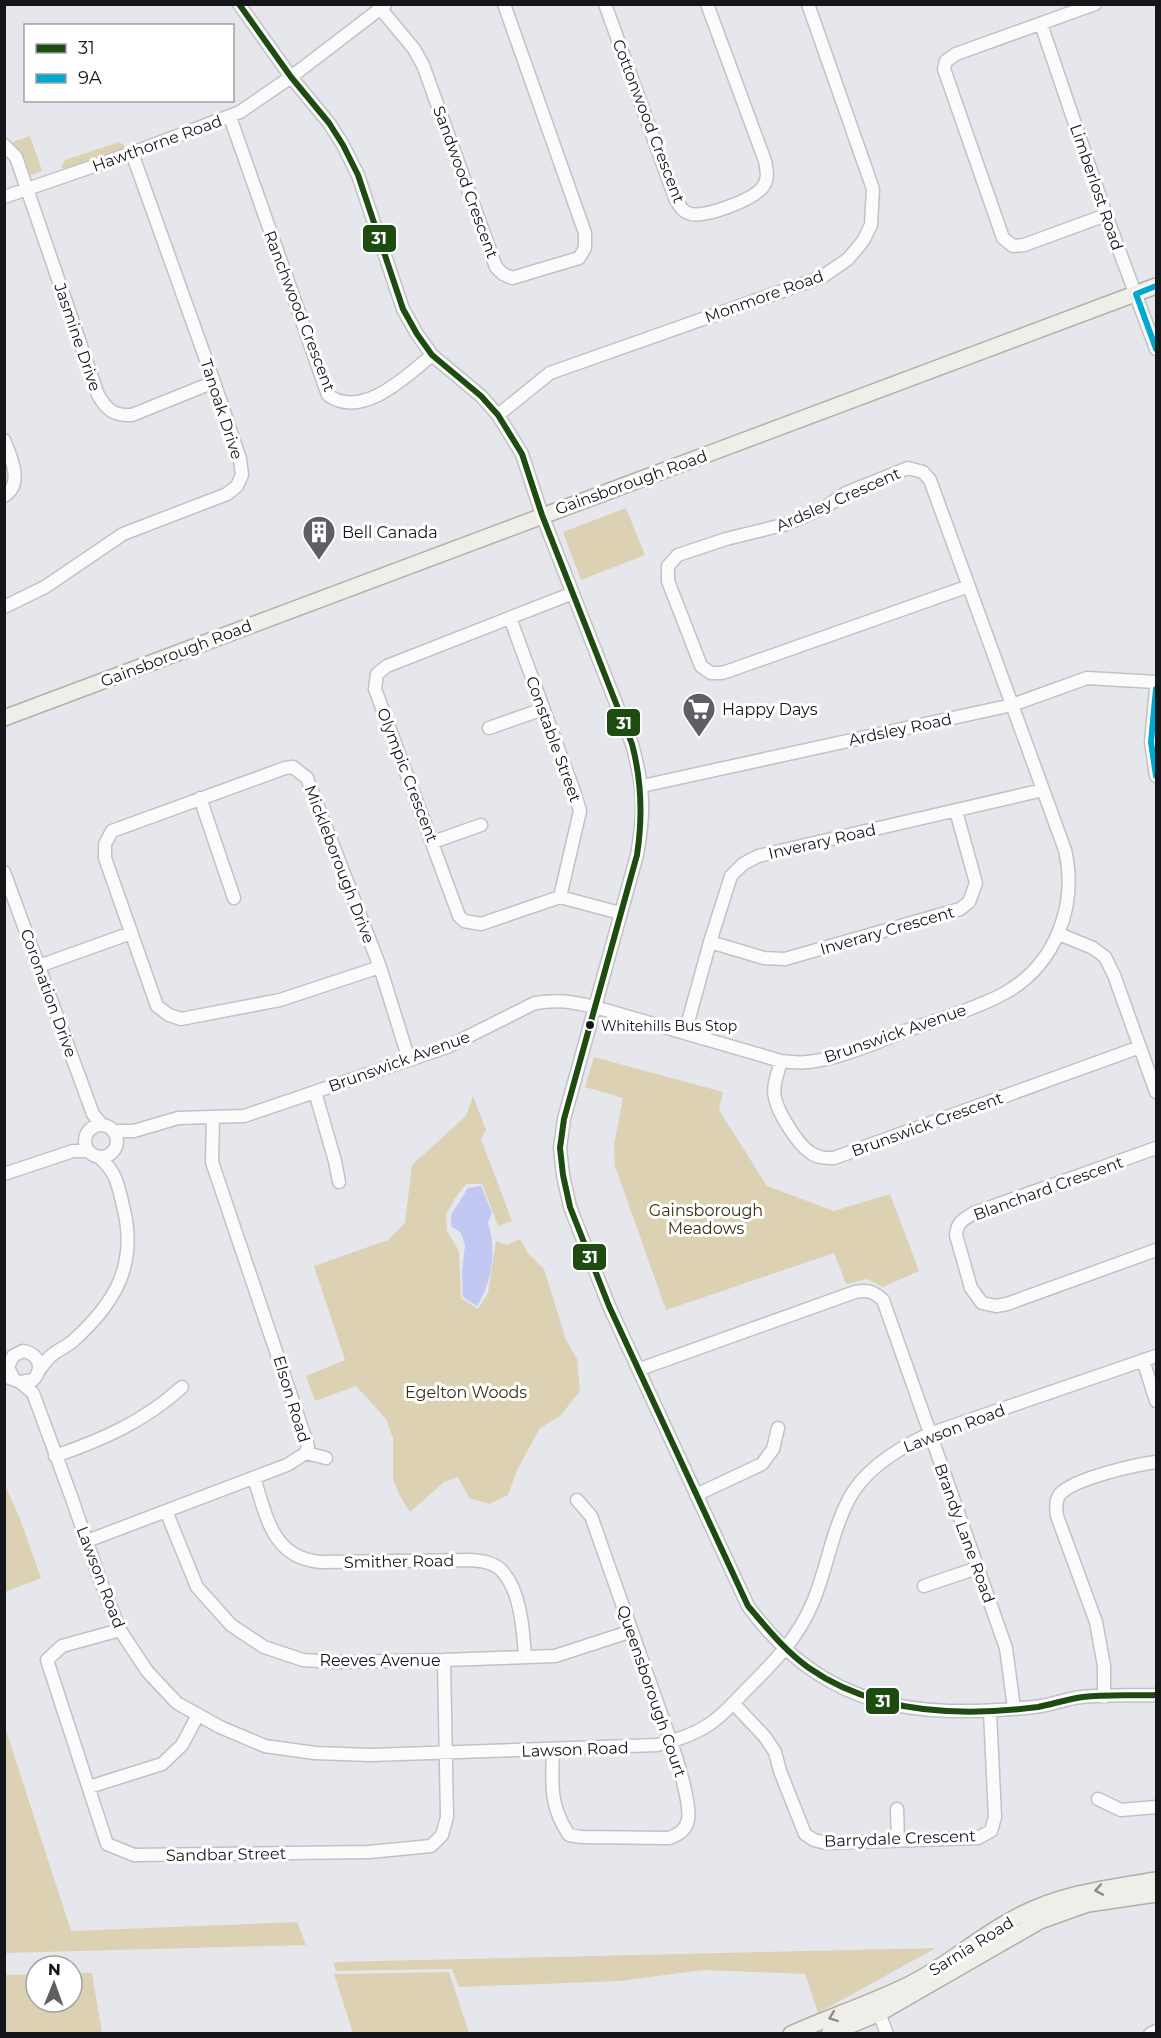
<svg xmlns="http://www.w3.org/2000/svg" width="1161" height="2038" font-family="Montserrat,sans-serif">
  <style>
    .green { fill: #dcd1b3 }
    .water { fill: #c2c8f2 }
    .lines { fill: none; stroke-linecap: round; stroke-linejoin: round }
    .minor-casing { stroke: #c1c2c5; stroke-width: 15 }
    .major-casing { stroke: #b3afa6; stroke-width: 18 }
    .minor { stroke: #fbfbfc; stroke-width: 12 }
    .major { stroke: #efeee8; stroke-width: 15 }
    .bus-1-casing { stroke: #fff; stroke-width: 10 }
    .bus-2-casing { stroke: #fff; stroke-width: 10 }
    .bus-1 { stroke: #1d4c10; stroke-width: 6 }
    .bus-2 { stroke: #00a9ce; stroke-width: 6 }
    .oneway { stroke: #8d8d8b }
    .bus-dot { fill: #151619; stroke: #fff; stroke-width: 2 }
    .labels { text-anchor: middle; stroke-width: 6; stroke-linejoin: round; paint-order: stroke }
    .bus-label { font-size: 14px; fill: #151619; stroke: #fff; text-anchor: start }
    .street-label { font-size: 16px; fill: #151619; stroke: #fff }
    .poi-label { font-size: 16px; fill: #151619; stroke: #fff; text-anchor: start }
    .park-label { font-size: 16px; fill: #3a3114; stroke: #fff }
    .line-badge { stroke: #fff; stroke-width: 2 }
    .badge-label { font-size: 16px; text-anchor: middle; font-weight: bold; fill: #fff }
  </style>
  <rect width="100%" height="100%" fill="#e6e7ec"/>
  <!-- green -->
  <path class="green" d="M30,136L42,171L28,176L10,143Z
    M119,142L124,145V149L66,169L61,167L65,160Z
    M626,508L645,555L581,580L563,532Z
    M594,1057L723,1092L719,1110L767,1186L834,1211L890,1194L919,1271L883,1287L867,1279L846,1284L834,1253L666,1310L615,1166L614,1145L623,1098L585,1087Z
    M473,1096L486,1130L481,1139L512,1221L498,1226L482,1184H466L455,1198L446,1215L447,1231L459,1251L461,1298L478,1309L488,1293L496,1241L507,1245L520,1239L528,1253L544,1269L566,1340L577,1359L580,1391L560,1416L540,1428L518,1468L508,1495L490,1504L469,1498L458,1477L444,1482L410,1512L400,1496L393,1479V1438L386,1419L356,1386L315,1401L306,1376L345,1360L314,1266L388,1240L405,1223L412,1165L466,1116Z
    M4,1483L20,1519L41,1578L5,1592Z
    M5,1727L71,1931L297,1922L306,1945L5,1953Z
    M936,1948L818,2013L805,1974L703,1970L620,1981L459,1987L452,1969L336,1971L333,1962Z
    M449,1972L469,2033H353L334,1974Z
    M72,1973H92L102,2033H5V1975L36,1974V2002H72Z"/>
  <!-- water -->
  <path class="water" d="M481,1186L492,1213L488,1223C497,1250 492,1282 477,1306L463,1297L462,1273L465,1245L461,1233L451,1226V1215L468,1188Z"/>
  <g class="lines">
    <!-- minor casing -->
    <g class="minor-casing">
      <path id="minor" d="M239,4L291,77L329,123L343,145L358,175L403,309L417,334L432,355L481,396L498,415L522,454L542,515L632,744C644,788 645,810 637,855L564,1119L560,1148L563,1175L570,1207L609,1306L748,1606C824,1710 914,1719 1034,1707C1047,1706 1060,1701 1074,1698C1101,1694 1129,1696 1156,1695
        M605,4L675,198C679,205 682,212 691,214C707,217 752,200 762,188C769,180 767,171 765,161L707,4
        M1095,4L956,54L946,61L944,69L1003,238L1013,246L1024,245L1106,215
        M380,8L414,49L423,65L496,267L503,274L512,278L579,258L585,248V233L504,4
        M1041,24L1106,215L1156,349
        M230,117L328,395C362,420 407,376 432,355
        M4,145L16,157L98,395C107,410 114,416 132,415L214,382
        M4,197L132,153L240,112L291,77L385,5
        M498,415L550,373L822,277L848,259L863,241L871,225L873,189L808,4
        M4,440C11,457 24,484 4,496
        M573,593L387,666L377,674L375,689L459,916L464,921L481,924L560,897L620,913
        M4,607L45,587L123,534L227,494L237,486L242,475L240,459L214,382L132,153
        M510,618L575,794L580,811L560,897
        M1156,689L1151,742L1156,776
        M489,728L543,709
        M642,786L1012,705L1087,678L1156,682
        M200,798L234,898
        M433,842L481,825
        M4,872L93,1114L102,1125
        M1059,934L1093,948L1105,957L1114,975L1156,1092
        M710,942L764,958L785,959L960,909L969,902L976,883L956,811
        M39,966L131,933
        M380,967L307,778L293,767L285,768L112,831L105,844V858L157,1006L169,1015L181,1019L280,1000L380,967L409,1060
        M685,1033L710,942L731,876L743,864L758,856L1043,790
        M781,1061C778,1073 772,1086 775,1098C778,1113 798,1145 811,1153C818,1158 826,1158 834,1158L1140,1047
        M315,1092L335,1161L339,1182
        M85 1141a16 16 0 1 1 32 0a16 16 0 1 1-32 0Z
        M114,1131H134L178,1118L244,1116L447,1047L535,1003C559,999 572,1002 595,1007L781,1061C789,1062 799,1063 808,1062C843,1058 876,1042 908,1030C939,1019 973,1010 1003,994C1055,966 1078,906 1065,850C1020,726 975,603 930,480L923,472L908,468L846,493L827,506L787,524L726,539L678,555L668,566V581L701,666L711,673H722L734,669L969,586
        M1156,1148L974,1213C964,1219 957,1222 956,1235L971,1288L982,1303L996,1306L1007,1304L1156,1250
        M4,1174L73,1151H88
        M1143,1360L1156,1401
        M40,1369C43,1365 47,1359 52,1355C59,1349 68,1346 74,1340C115,1303 137,1265 124,1210C118,1186 118,1174 99,1157
        M640,1369L855,1292C868,1289 874,1292 883,1300L1006,1648L1014,1708
        M4,1376L20,1382L33,1380C44,1368 39,1354 23,1351L13,1356L8,1367L13,1378
        M20,1382L33,1393L71,1496L99,1577L120,1630L147,1671L177,1703L220,1727L265,1746L315,1753L371,1755L657,1745C678,1740 699,1733 715,1720C727,1711 737,1699 748,1688C775,1661 798,1638 813,1602C827,1568 832,1531 849,1499C865,1468 899,1448 929,1434L1156,1356
        M306,1453L326,1458
        M55,1456C102,1440 145,1421 182,1387
        M254,1478C267,1517 272,1558 321,1562L470,1560C481,1561 493,1562 501,1570C521,1590 523,1630 525,1656
        M696,1495L762,1464L773,1449L778,1428
        M166,1511L197,1587L231,1625L264,1647L303,1660L335,1662L444,1660L555,1656L632,1631
        M87,1541L287,1465L306,1453L308,1446L212,1162L213,1118
        M924,1586L977,1568
        M120,1630L62,1646L47,1660L107,1844L134,1855L369,1852L431,1846L442,1835L447,1817L444,1660
        M1104,1697V1666L1096,1622L1057,1516C1056,1508 1055,1499 1061,1493C1077,1478 1134,1465 1156,1462
        M733,1703L765,1737L775,1752L780,1771L805,1834L814,1840L826,1843L978,1838L991,1831L995,1817L990,1711
        M553,1750C552,1784 549,1805 569,1835L582,1837L669,1838C678,1835 686,1830 688,1820C691,1803 677,1759 671,1742L591,1516L577,1500
        M89,1787L162,1764L182,1745L198,1715
        M1098,1799L1121,1810L1156,1807
        M897,1809L898,1841
        M876,2005L887,2034
        M1150,2034L1156,2031"/>
    </g>
    <!-- major casing -->
    <g class="major-casing">
      <path id="major" d="M4,718L1156,286
        M791,2034C831,2016 872,2003 910,1984C946,1966 976,1939 1011,1920C1056,1894 1106,1888 1156,1880
        M829,2034L880,2013L1040,1921L1088,1904L1156,1894"/>
    </g>
    <!-- minor -->
    <use href="#minor" class="minor"/>
    <!-- major -->
    <use href="#major" class="major"/>
    <!-- bus-1 casing -->
    <g class="bus-1-casing">
      <path id="bus-1" d="M239,4L291,77L329,123L343,145L358,175L403,309L417,334L432,355L481,396L498,415L522,454L542,515L632,744C642,782 643,816 637,855L564,1119L560,1148L563,1175L570,1207L609,1306L748,1606C767,1628 785,1651 809,1668C875,1714 961,1717 1038,1707C1053,1704 1068,1699 1083,1697C1107,1694 1132,1696 1156,1695"/>
    </g>
    <!-- bus-2 casing -->
    <g class="bus-2-casing">
      <path id="bus-2" d="M1156,286L1136,294L1156,349
        M1156,689L1151,742L1156,776"/>
    </g>
    <!-- bus-1 -->
    <use href="#bus-1" class="bus-1"/>
    <!-- bus-2 -->
    <use href="#bus-2" class="bus-2"/>
  </g>
  <!-- one-way arrows -->
  <defs><path id="oneway-chevron" d="M-2-3.5L2.5 0L-2 3.5" fill="none" stroke-width="1.6" stroke-linecap="round" stroke-linejoin="round" transform="scale(1.5)"/></defs>
  <g class="oneway">
    <use href="#oneway-chevron" transform="translate(1099 1890) rotate(170)"/>
    <use href="#oneway-chevron" transform="translate(833 2017) rotate(159)"/>
  </g>
  <!-- icons -->
  <defs>
    <g id="building-pin" transform="scale(1.725)"><path d="M0 17L-7.5 6A9.5 9.5 0 1 1 7.5 6Z" fill="#5e5f63" stroke="#fff"/><path d="M-4-6H4V6H1V3H-1V6H-4ZM-2.5-4.3h1.7v1.8h-1.7ZM.8-4.3h1.7v1.8H.8ZM-2.5-1h1.7V.8h-1.7ZM.8-1h1.7V.8H.8Z" fill="#fff"/></g>
    <g id="supermarket-pin" transform="scale(1.725)"><path d="M0 17L-7.5 6A9.5 9.5 0 1 1 7.5 6Z" fill="#5e5f63" stroke="#fff"/><path d="M-6-5.5h2.5l.6 2H6L4.5 2H-2.5L-4.4-4H-6ZM-1.5 3.2a1.3 1.3 0 1 0 .1 0ZM3 3.2a1.3 1.3 0 1 0 .1 0Z" fill="#fff"/></g>
  </defs>
  <g fill-rule="evenodd">
    <use href="#building-pin" x="319" y="532"/>
    <use href="#supermarket-pin" x="699" y="709"/>
  </g>
  <!-- markers -->
  <circle class="bus-dot" cx="590" cy="1025" r="5"/>
  <g class="labels">
    <!-- bus labels -->
    <g class="bus-label">
      <text x="601" y="1031">Whitehills Bus Stop</text>
    </g>
    <!-- street labels -->
    <g class="street-label">
      <text transform="translate(649 121) rotate(69)" y="6">Cottonwood Crescent</text>
      <text transform="translate(157 143) rotate(-20)" y="6">Hawthorne Road</text>
      <text transform="translate(466 182) rotate(70)" y="6">Sandwood Crescent</text>
      <text transform="translate(1097 187) rotate(71)" y="6">Limberlost Road</text>
      <text transform="translate(764 296) rotate(-20)" y="6">Monmore Road</text>
      <text transform="translate(300 311) rotate(69)" y="6">Ranchwood Crescent</text>
      <text transform="translate(78 337) rotate(71)" y="6">Jasmine Drive</text>
      <text transform="translate(222 409) rotate(72)" y="6">Tanoak Drive</text>
      <text transform="translate(631 482) rotate(-20)" y="6">Gainsborough Road</text>
      <text transform="translate(838 499) rotate(-24)" y="6">Ardsley Crescent</text>
      <text transform="translate(176 653) rotate(-21)" y="6">Gainsborough Road</text>
      <text transform="translate(900 729) rotate(-12)" y="6">Ardsley Road</text>
      <text transform="translate(554 739) rotate(70)" y="6">Constable Street</text>
      <text transform="translate(408 775) rotate(69)" y="6">Olympic Crescent</text>
      <text transform="translate(822 841) rotate(-13)" y="6">Inverary Road</text>
      <text transform="translate(340 864) rotate(69)" y="6">Mickleborough Drive</text>
      <text transform="translate(887 930) rotate(-16)" y="6">Inverary Crescent</text>
      <text transform="translate(49 993) rotate(70)" y="6">Coronation Drive</text>
      <text transform="translate(895 1033) rotate(-19)" y="6">Brunswick Avenue</text>
      <text transform="translate(399 1061) rotate(-20)" y="6">Brunswick Avenue</text>
      <text transform="translate(927 1124) rotate(-20)" y="6">Brunswick Crescent</text>
      <text transform="translate(1048 1188) rotate(-20)" y="6">Blanchard Crescent</text>
      <text transform="translate(292 1399) rotate(73)" y="6">Elson Road</text>
      <text transform="translate(954 1428) rotate(-21)" y="6">Lawson Road</text>
      <text transform="translate(965 1533) rotate(70)" y="6">Brandy Lane Road</text>
      <text transform="translate(399 1561) rotate(-1)" y="6">Smither Road</text>
      <text transform="translate(101 1577) rotate(69)" y="6">Lawson Road</text>
      <text x="380" y="1666">Reeves Avenue</text>
      <text transform="translate(652 1691) rotate(71)" y="6">Queensborough Court</text>
      <text transform="translate(575 1749) rotate(-2)" y="6">Lawson Road</text>
      <text transform="translate(900 1838) rotate(-2)" y="6">Barrydale Crescent</text>
      <text transform="translate(226 1854) rotate(-1)" y="6">Sandbar Street</text>
      <text transform="translate(971 1946) rotate(-32)" y="6">Sarnia Road</text>
    </g>
    <!-- poi labels -->
    <g class="poi-label">
      <text x="342" y="538">Bell Canada</text>
      <text x="722" y="715">Happy Days</text>
    </g>
    <!-- park labels -->
    <g class="park-label">
      <text x="706" y="1216">Gainsborough<tspan x="706" dy="18">Meadows</tspan></text>
      <text x="466" y="1398">Egelton Woods</text>
    </g>
  </g>
  <g class="line-badge">
    <rect x="362" y="224" width="35" height="29" rx="6" fill="#1d4c10"/>
    <rect x="606" y="708" width="35" height="29" rx="6" fill="#1d4c10"/>
    <rect x="572" y="1243" width="35" height="28" rx="6" fill="#1d4c10"/>
    <rect x="865" y="1687" width="35" height="28" rx="6" fill="#1d4c10"/>
  </g>
  <g class="badge-label">
    <text x="379" y="244">31</text>
    <text x="624" y="729">31</text>
    <text x="590" y="1263">31</text>
    <text x="883" y="1707">31</text>
  </g>
  <!-- border -->
  <rect width="1161" height="2038" fill="none" stroke="#151619" stroke-width="12"/>
  <!-- legend -->
  <rect x="24" y="24" width="210" height="78" fill="#ffffff" stroke="#a1a2a3" stroke-width="1.5"/>
  <rect x="36" y="44" width="30" height="9" fill="#1d4c10" stroke="#a1a2a3" stroke-width="1.5"/>
  <text x="78" y="54" font-size="18" fill="#151619">31</text>
  <rect x="36" y="74" width="30" height="9" fill="#00a9ce" stroke="#a1a2a3" stroke-width="1.5"/>
  <text x="78" y="84" font-size="18" fill="#151619">9A</text>
  <!-- north arrow -->
  <g transform="translate(54 1984) rotate(1)"><circle r="28" fill="#ffffff" stroke="#a1a2a3" stroke-width="1.5"/>
  <path d="M0-4.5L10 22L0 15L-10 22Z" fill="#5e5f63"/>
  <text y="-9" font-size="16" font-weight="bold" text-anchor="middle" fill="#151619">N</text>
  </g>
</svg>
